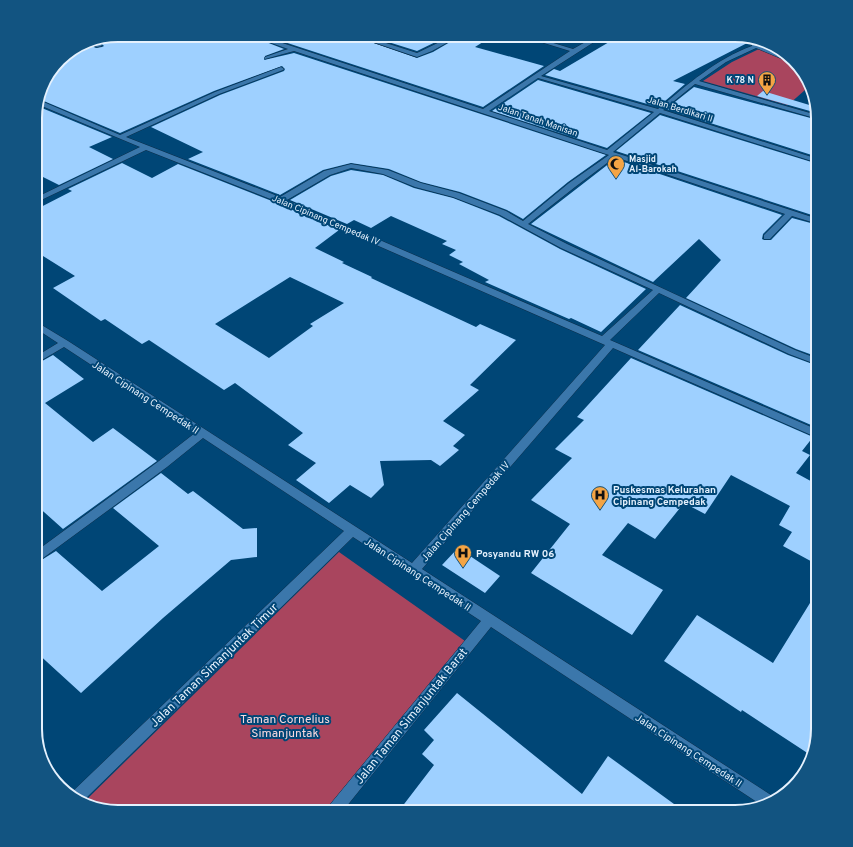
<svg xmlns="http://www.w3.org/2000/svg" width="853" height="847" font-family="Overpass,sans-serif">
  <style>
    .green { fill: #a9455e }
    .building { fill: #9ed0ff; fill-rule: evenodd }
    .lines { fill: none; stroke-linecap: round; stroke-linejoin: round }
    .minor-casing { stroke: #0b2c46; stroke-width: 1 }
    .minor { fill: #3b77ab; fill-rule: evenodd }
    .labels { text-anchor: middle; stroke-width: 4; stroke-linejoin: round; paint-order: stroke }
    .far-poi-label { font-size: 9px; font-weight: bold; fill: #e5f1fd; stroke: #004676; text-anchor: end }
    .far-street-label { font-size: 9px; fill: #e5f1fd; stroke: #004676 }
    .street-label { font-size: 10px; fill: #e5f1fd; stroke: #004676 }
    .poi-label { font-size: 10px; font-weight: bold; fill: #e5f1fd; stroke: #004676; text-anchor: start }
    .near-street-label { font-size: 12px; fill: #e5f1fd; stroke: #004676 }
    .near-park-label { font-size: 12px; fill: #f8d9de; stroke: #004676 }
    .rim { fill: none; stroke: #e5f1fd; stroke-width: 2 }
  </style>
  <rect width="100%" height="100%" fill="#004676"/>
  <!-- green -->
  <path class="green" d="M759,49L799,66L812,90H805L788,105L703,81L732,62Z
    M339,552L465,641L326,812H118L86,806L83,803Z"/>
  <!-- building -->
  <path class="building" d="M118,35H248L284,49L265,56L264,60L294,53L606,155L568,182L523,219L507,210L460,192L421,182L389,169L351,163L323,170L280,195L188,159L203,152L151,127L220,95L284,71L285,69L282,66L214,91L120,133L39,99L43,82L63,56L85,43L96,48L102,47L104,46L102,44L94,40Z
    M263,35H351L417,58L433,52L462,35H494L475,47L544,66L483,107Z
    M366,35H450L417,51Z
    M621,35H740L755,39L673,81L685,84L658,107L545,75L554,69L560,71Z
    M538,80L651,113L607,148L492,111Z
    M694,87L818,120V157L666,109Z
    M763,91L816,107L817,113L757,96Z
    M37,106L112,137L89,147L113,159L59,185L35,173V113Z
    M660,115L818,164V217L616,151Z
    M615,159L782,215L763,234L762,239L764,240H771L792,218L818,225V357L796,349L686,298L721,260L699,239L653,282L531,224Z
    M122,163L152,178L178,164L277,203L339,230L315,248L344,262L342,263L372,277L371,278L476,327L480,324L516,340L470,385L479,390L443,421L465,435L453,446L459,450L440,466L431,460L380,461L384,485L371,498L350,485L329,503L296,480L316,463L288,445L303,433L235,383L224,390L149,340L142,344L105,319L101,321L53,288L75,276L35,251V210L72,191L68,189ZM290,277L344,303L310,324L313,326L269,358L215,324Z
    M351,170L383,175L414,188L453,198L499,216L560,249L646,289L601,332L571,318L569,319L485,282L489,280L459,264L463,262L449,255L456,250L442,244L447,241L409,224L391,216L371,228L354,220L347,224L290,200L331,176Z
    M680,305L788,355L818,366V428L638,350Z
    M53,355L84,379L45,403L93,442L113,428L157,461L63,529L35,504V365Z
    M631,358L813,437L802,451L810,455L796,473L818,485V565L783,546L792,532L779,525L790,506L731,475L705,514L684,503L655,539L628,523L602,555L663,590L632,635L531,573L570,524L531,500L572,458L555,449L584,420L577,417Z
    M161,473L188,494L193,491L243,529L257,528V557L231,560L163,618L81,693L35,651V564L56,551L102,591L159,546L113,508Z
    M458,548L500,576L485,593L442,565Z
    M818,590V729L812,756L742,710L741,712L664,661L697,615L773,663Z
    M457,693L582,794L608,756L685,812H398L434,765L422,754L434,740L424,730Z"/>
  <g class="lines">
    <!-- minor casing -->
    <g class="minor-casing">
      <path id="minor" d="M249,35H258L483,109L570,51L518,35H527L573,49L598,35H605L541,76L658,109C687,85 716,59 752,46V44L766,42L771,43L762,46L797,63L799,66L756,48L726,62L699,81L817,115L818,119L695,84L663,110L818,159V163L660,113L613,152L818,219V224L792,216L770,239H764V235L785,214L615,157L575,187L528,224L567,244L795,350L818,359V365L789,354L659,293L610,340L818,430V438L613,348L422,569L777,799L763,806L491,627L342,812H326L328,807L481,621L353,537L82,802L70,794L344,531L203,438L167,467L39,561L35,563V552L159,461L195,433L64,347L35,364V357L58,343L35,328V321L68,341L412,563L605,345L278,202L146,150L35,203V198L140,147L37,104L39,100L120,135L215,92L281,67L284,69L283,70L219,94L126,137L280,197L324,171L351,164L388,170L421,183L459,193L506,211L523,221L569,183L609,155L294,51L265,59V57L288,49ZM538,78L654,112L607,150L489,111ZM351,168L383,174L415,187L453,197L500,215L561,248L653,290L602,336L287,200L330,175Z
        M352,35H361L417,53L454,35H461L432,51L417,57Z
        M91,40L101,45L102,46L97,47L86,42Z"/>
    </g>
    <!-- minor -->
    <use href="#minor" class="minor"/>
  </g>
  <!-- icons -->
  <defs>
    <g id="building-pin" transform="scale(0.9)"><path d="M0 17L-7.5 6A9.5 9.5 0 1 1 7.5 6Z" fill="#f4a444" stroke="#004676"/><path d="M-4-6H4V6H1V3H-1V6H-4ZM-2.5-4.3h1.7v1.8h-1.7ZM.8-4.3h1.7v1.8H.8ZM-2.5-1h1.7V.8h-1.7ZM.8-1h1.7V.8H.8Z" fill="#111"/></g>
    <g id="mosque-pin" transform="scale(0.9)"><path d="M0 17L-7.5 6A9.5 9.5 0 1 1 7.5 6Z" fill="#f4a444" stroke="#004676"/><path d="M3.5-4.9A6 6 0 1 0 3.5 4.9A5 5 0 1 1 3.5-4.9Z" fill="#111"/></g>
    <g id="hospital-pin" transform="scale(0.9)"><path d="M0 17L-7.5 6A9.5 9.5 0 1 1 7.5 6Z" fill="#f4a444" stroke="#004676"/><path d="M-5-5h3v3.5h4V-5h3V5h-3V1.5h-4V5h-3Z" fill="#111"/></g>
  </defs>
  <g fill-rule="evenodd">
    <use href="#building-pin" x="767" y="80"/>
    <use href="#mosque-pin" x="616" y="164"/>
    <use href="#hospital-pin" x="600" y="495"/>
    <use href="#hospital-pin" x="463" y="553"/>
  </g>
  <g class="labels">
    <!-- far-poi labels -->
    <g class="far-poi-label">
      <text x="754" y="83">K 78 N</text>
      <text x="629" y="162" text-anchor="start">Masjid<tspan x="629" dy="10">Al-Barokah</tspan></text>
    </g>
    <!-- far-street labels -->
    <g class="far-street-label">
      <text transform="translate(680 109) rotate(17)" y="3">Jalan Berdikari II</text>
      <text transform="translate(538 120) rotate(19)" y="3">Jalan Tanah Manisan</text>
      <text transform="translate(326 220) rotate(23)" y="3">Jalan Cipinang Cempedak IV</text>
    </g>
    <!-- street labels -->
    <g class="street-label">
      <text transform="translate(146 397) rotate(33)" y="4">Jalan Cipinang Cempedak II</text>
      <text transform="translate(465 511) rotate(-49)" y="4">Jalan Cipinang Cempedak IV</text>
      <text transform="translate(418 574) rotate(33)" y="4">Jalan Cipinang Cempedak II</text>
      <text transform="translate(689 750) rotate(33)" y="4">Jalan Cipinang Cempedak II</text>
    </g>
    <!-- poi labels -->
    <g class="poi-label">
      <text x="613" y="493">Puskesmas Kelurahan<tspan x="613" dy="12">Cipinang Cempedak</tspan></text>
      <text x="476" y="557">Posyandu RW 06</text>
    </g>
    <!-- near-street labels -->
    <g class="near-street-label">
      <text transform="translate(214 665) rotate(-44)" y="4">Jalan Taman Simanjuntak Timur</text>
      <text transform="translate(411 716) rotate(-51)" y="4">Jalan Taman Simanjuntak Barat</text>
    </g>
    <!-- near-park labels -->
    <g class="near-park-label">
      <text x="285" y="723">Taman Cornelius<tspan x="285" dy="14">Simanjuntak</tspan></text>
    </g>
  </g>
  <!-- crop -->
  <path d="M0 0H853V847H0ZM118 42H735A76 76 0 0 1 811 118V729A76 76 0 0 1 735 805H118A76 76 0 0 1 42 729V118A76 76 0 0 1 118 42Z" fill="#125481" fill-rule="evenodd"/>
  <path class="rim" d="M118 42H735A76 76 0 0 1 811 118V729A76 76 0 0 1 735 805H118A76 76 0 0 1 42 729V118A76 76 0 0 1 118 42Z"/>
</svg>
